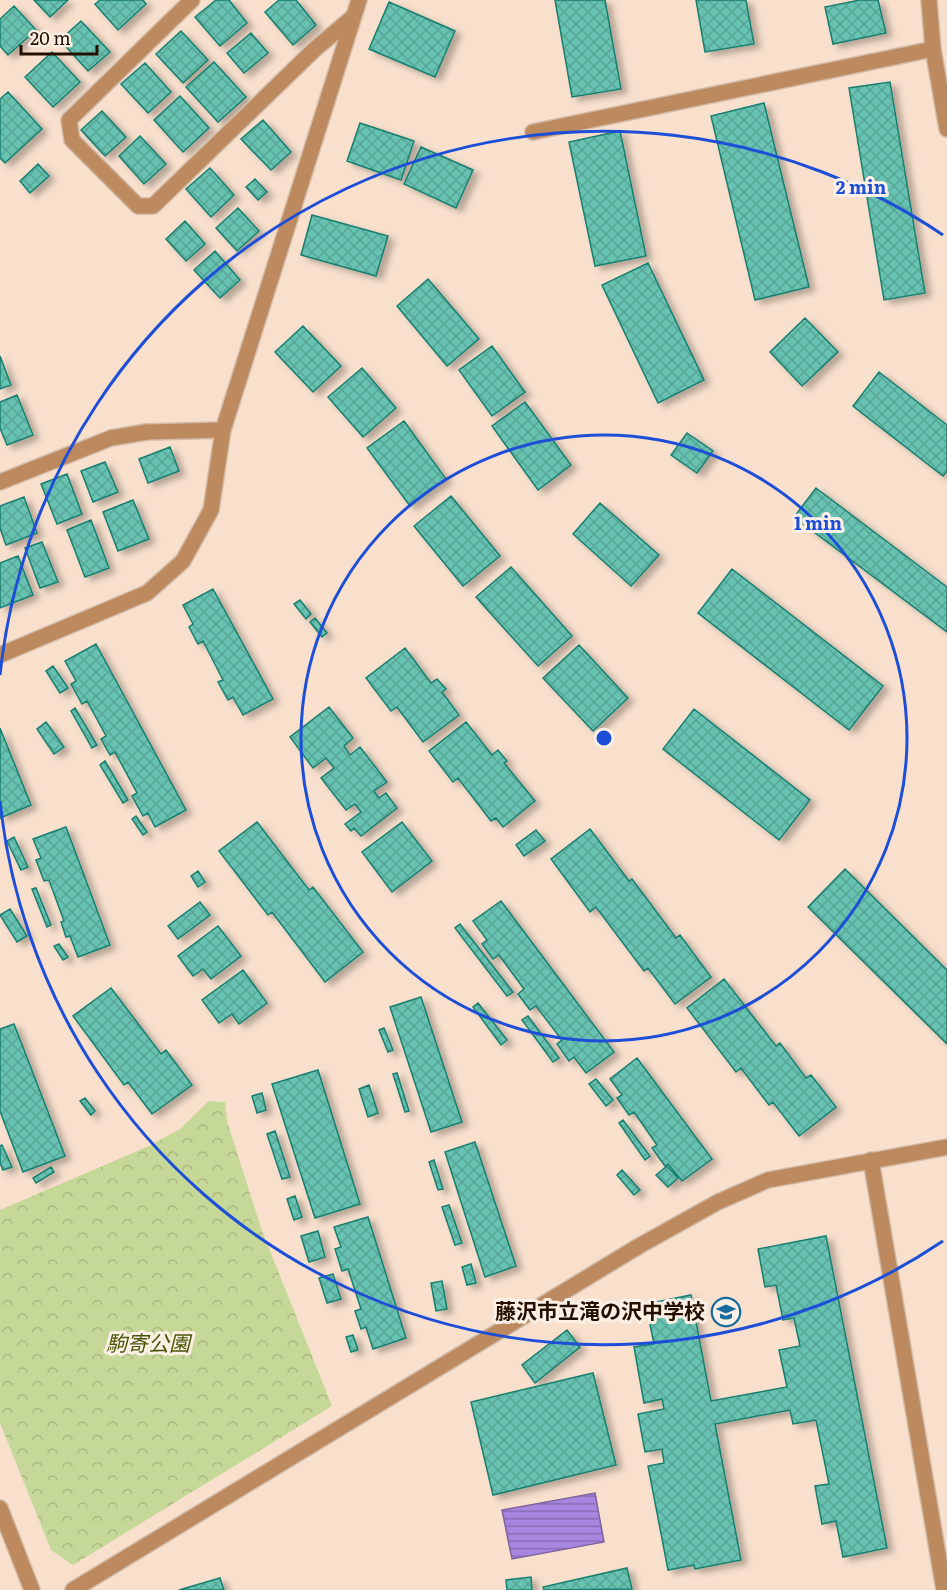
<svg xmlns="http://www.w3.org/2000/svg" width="947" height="1590" font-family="Literata,'Noto Sans JP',serif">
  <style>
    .park { fill: url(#park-crowns) }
    .water { fill: url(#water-rules); stroke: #80639d; stroke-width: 1.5 }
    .building { fill: url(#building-cross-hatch); stroke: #187f70; stroke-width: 1.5; filter: url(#shadow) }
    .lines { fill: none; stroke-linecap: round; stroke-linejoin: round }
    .minor-casing { stroke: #d2bba8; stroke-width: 18 }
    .minor { stroke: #bd895e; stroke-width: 15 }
    .ring { fill: none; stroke: #1d4ed8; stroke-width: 3 }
    .labels { text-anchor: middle; stroke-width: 6; stroke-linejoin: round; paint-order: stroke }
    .poi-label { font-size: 21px; font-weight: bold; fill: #241000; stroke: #fcf0e6; text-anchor: end }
    .park-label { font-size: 21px; font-style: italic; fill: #475506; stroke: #fcf0e6 }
    .centre { fill: #1d4ed8; stroke: #fcf0e6; stroke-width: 3 }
    .ring-label { font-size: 18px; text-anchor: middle; font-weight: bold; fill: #1d4ed8; stroke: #fcf0e6; stroke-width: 6; stroke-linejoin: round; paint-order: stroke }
  </style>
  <defs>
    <pattern id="park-crowns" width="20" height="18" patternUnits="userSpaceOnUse" patternTransform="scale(1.5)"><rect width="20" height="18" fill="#c6d897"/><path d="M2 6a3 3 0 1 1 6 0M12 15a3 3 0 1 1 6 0" fill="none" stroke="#aab880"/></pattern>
    <pattern id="water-rules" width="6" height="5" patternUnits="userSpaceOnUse" patternTransform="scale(1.5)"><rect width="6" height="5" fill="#a886e0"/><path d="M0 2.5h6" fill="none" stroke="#896cb3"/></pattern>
    <pattern id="building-cross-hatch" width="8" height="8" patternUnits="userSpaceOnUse" patternTransform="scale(1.5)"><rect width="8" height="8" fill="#67c2b1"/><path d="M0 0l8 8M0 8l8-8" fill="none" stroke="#59a696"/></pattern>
    <filter id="shadow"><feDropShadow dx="6" dy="4" stdDeviation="3" flood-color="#0004"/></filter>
  </defs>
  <rect width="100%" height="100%" fill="#f8e0cd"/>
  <!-- park -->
  <path class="park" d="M209,1101L225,1102L227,1121L262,1231L332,1406L73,1565L51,1550L0,1423V1210L149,1146L180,1129Z"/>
  <!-- water -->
  <path class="water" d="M595,1493L604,1542L512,1559L502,1510Z"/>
  <!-- building -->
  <path class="building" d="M34,0H68L50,17Z
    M100,0H143L146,4L118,30L95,4Z
    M216,0H229L247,23L220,46L195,17Z
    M279,0H296L316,25L293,45L265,12Z
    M555,0H605L621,89L572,97Z
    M696,0H746L754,44L705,52Z
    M860,0H878L886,33L833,44L825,7Z
    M389,2L455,31L435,77L369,49Z
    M14,6L36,30L8,55L0,46V19Z
    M81,21L110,52L88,71L60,40Z
    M181,31L208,60L183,83L156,54Z
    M251,33L268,53L244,73L227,53Z
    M52,52L80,82L53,107L25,77Z
    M214,62L246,97L218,122L186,87Z
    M145,63L171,92L148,113L121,84Z
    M890,82L925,293L884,300L849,88Z
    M8,92L42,129L5,163L0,158V99Z
    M180,96L209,128L183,152L154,120Z
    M764,103L809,287L755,300L711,116Z
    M102,111L126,137L105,156L81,130Z
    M263,120L291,152L271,170L241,139Z
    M360,123L414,141L401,180L347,161Z
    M620,131L646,256L595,266L569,142Z
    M140,136L166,164L144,184L119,156Z
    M421,147L473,170L456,208L404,184Z
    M38,164L49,176L30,193L20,181Z
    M210,168L234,195L211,217L186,189Z
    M255,179L267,192L258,200L246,187Z
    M238,208L259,231L237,251L216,228Z
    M312,215L388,236L376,276L301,255Z
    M185,221L205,244L186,261L166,239Z
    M215,251L240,280L220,298L194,270Z
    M648,263L704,380L658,403L602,285Z
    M428,279L479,339L447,366L397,306Z
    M805,318L838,352L802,386L770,352Z
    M303,326L341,366L313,392L275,352Z
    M492,346L525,392L492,416L459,370Z
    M0,356L11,385L0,389Z
    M362,368L396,408L363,437L328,397Z
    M879,372L947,425V471L943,476L853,406Z
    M17,395L33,435L7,445L0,428V402Z
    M525,402L571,465L538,490L492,426Z
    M404,421L446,479L410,506L367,448Z
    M687,433L713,451L697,473L671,455Z
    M170,447L179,471L148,483L139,459Z
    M105,462L118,492L93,502L81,471Z
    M67,474L82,514L57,524L41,484Z
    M816,488L947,587V632L794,517Z
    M451,496L500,556L463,586L414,526Z
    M24,497L37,533L6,545L0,528V506Z
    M133,500L149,539L118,551L103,512Z
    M600,503L659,555L631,586L573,534Z
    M91,520L109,568L85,577L67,530Z
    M42,542L58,582L40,588L25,548Z
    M18,556L33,595L0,608V563Z
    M511,567L572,636L538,666L476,597Z
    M732,569L883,686L849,730L698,613Z
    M213,589L273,699L243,715L233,697L228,700L218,682L223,680L203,641L198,644L189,627L193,624L183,605Z
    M300,600L311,614L306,619L294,604Z
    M315,618L327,633L322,637L310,622Z
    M96,644L186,810L155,827L148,813L143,816L132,796L137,793L115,752L110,755L101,739L106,736L87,701L82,704L71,684L76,681L65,661Z
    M579,645L628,698L593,731L543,678Z
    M405,648L431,683L437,679L446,689L442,692L459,715L423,742L397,707L391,711L366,678Z
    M53,666L68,688L60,693L46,671Z
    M329,707L353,738L344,746L350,755L360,747L387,782L374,791L379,798L386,793L397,808L361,836L354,828L351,831L345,824L361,812L355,804L346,810L321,778L334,768L326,758L313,768L290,737Z
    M75,708L97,745L92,748L71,711Z
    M694,709L810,800L779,840L663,749Z
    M46,722L64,747L54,754L37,729Z
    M466,722L492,755L498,750L507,761L504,763L535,801L503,827L496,818L491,821L458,778L453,782L429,751Z
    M0,728L31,805L0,818Z
    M105,761L128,800L123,803L100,765Z
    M136,816L147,832L143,835L132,819Z
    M257,822L309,890L313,887L363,952L325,982L272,912L268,915L219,851Z
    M402,822L432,861L392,892L362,852Z
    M66,827L110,945L78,957L70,936L66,937L61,922L64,921L49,880L44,881L36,860L41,858L33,839Z
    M590,829L629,881L632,879L676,938L680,935L711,977L675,1004L648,968L644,971L596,907L590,912L551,859Z
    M536,830L545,841L524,856L516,845Z
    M14,837L28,867L21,870L7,841Z
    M845,869L947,970V1044L808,907Z
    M198,871L205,882L198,887L191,876Z
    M36,888L51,925L47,927L32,889Z
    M501,901L614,1052L586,1073L574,1057L569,1061L557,1044L562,1040L536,1006L530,1010L518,994L524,989L499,955L493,959L482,944L487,940L473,921Z
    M200,902L210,915L178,939L168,926Z
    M10,909L27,936L17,942L0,915Z
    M460,924L513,992L507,996L455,928Z
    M218,926L241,956L211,979L203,969L193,976L178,956Z
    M59,944L68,957L63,960L54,946Z
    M243,970L267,1003L239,1024L232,1014L219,1023L202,1000Z
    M724,979L776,1046L780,1043L806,1078L811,1075L836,1107L799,1136L773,1102L769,1105L741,1068L736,1072L687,1008Z
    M111,988L161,1054L166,1050L192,1085L152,1114L128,1082L124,1085L73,1016Z
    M421,997L462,1122L431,1132L390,1007Z
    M478,1003L507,1040L501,1045L473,1007Z
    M528,1016L559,1058L553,1062L522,1020Z
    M14,1024L65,1156L23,1172L0,1111V1029Z
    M384,1028L393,1050L388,1052L379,1030Z
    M637,1058L712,1159L682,1181L668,1164L665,1166L652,1148L657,1145L634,1112L629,1115L617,1098L622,1095L610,1079Z
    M318,1070L360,1204L315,1218L272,1084Z
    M397,1073L409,1111L405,1112L393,1074Z
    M596,1079L613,1100L606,1106L589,1084Z
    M369,1085L378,1113L368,1117L359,1089Z
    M262,1093L266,1110L257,1113L252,1096Z
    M85,1098L95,1111L91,1115L80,1101Z
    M623,1120L650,1156L645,1160L619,1123Z
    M275,1131L290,1177L282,1179L267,1134Z
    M475,1142L516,1266L485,1277L445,1152Z
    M2,1145L12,1167L3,1170L0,1163V1146Z
    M434,1160L443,1189L438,1190L429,1162Z
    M667,1166L678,1178L668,1187L656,1175Z
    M51,1167L54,1172L36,1183L33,1178Z
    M622,1170L640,1190L634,1195L617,1175Z
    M295,1196L302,1217L294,1220L287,1199Z
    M449,1205L462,1243L455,1245L442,1207Z
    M368,1217L406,1338L373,1349L366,1327L361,1329L355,1311L361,1309L348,1269L342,1271L335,1249L341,1247L334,1227Z
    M318,1231L325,1257L309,1262L301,1236Z
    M826,1236L887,1548L843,1557L836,1521L822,1524L815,1486L829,1484L816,1420L793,1424L790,1410L715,1424L741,1560L695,1569L694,1565L668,1570L648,1466L664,1463L662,1449L645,1452L638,1414L664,1409L662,1399L644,1403L634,1347L654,1344L646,1304L691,1295L711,1401L787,1387L779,1350L800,1346L794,1318L783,1320L776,1285L765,1287L758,1249Z
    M471,1264L476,1283L467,1285L462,1267Z
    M333,1274L341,1299L327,1303L319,1278Z
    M442,1281L447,1309L436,1311L431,1283Z
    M567,1330L580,1347L535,1383L522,1365Z
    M353,1335L358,1350L351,1352L346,1337Z
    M593,1373L616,1465L493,1495L471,1402Z
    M627,1568L632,1589L544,1590L543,1587Z
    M531,1577L532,1590H507L506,1580Z
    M220,1578L224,1590H179Z"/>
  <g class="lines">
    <!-- minor casing -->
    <g class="minor-casing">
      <path id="minor" d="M192,0L69,120L72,140L138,206H153L315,49L353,17
        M929,0L933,49L947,129
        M533,132L933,49
        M0,482L111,438L147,432L223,430
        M0,655L147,593L183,561L211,510L223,430L359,0
        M871,1160L944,1590
        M0,1508L32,1590
        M73,1590L639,1246L718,1202L768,1180L947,1147"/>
    </g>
    <!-- minor -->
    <use href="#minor" class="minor"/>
  </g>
  <!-- distance rings -->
  <g class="ring">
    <circle cx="604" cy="738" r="303"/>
    <path d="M943 1241A607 607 0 0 1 0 801M0 675A607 607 0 0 1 943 235"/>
  </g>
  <!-- icons -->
  <defs>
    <g id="school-ring" transform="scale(1.5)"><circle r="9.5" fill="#fcf0e6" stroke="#186c9d" stroke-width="1.5"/><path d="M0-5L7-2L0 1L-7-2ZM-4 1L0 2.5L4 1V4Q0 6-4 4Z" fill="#186c9d"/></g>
  </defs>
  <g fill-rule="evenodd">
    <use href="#school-ring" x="726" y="1312"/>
  </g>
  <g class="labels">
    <!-- poi labels -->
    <g class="poi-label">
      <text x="705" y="1319">藤沢市立滝の沢中学校</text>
    </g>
    <!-- park labels -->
    <g class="park-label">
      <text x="148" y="1351">駒寄公園</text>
    </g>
  </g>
  <circle cx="604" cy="738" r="9" class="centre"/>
  <g class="ring-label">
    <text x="861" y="194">2 min</text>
    <text x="818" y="530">1 min</text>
  </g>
  <!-- scale -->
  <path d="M21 45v9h76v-9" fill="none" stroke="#241000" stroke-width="3"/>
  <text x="30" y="45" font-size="18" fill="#241000" stroke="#fcf0e6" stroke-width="4.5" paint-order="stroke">20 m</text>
</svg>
